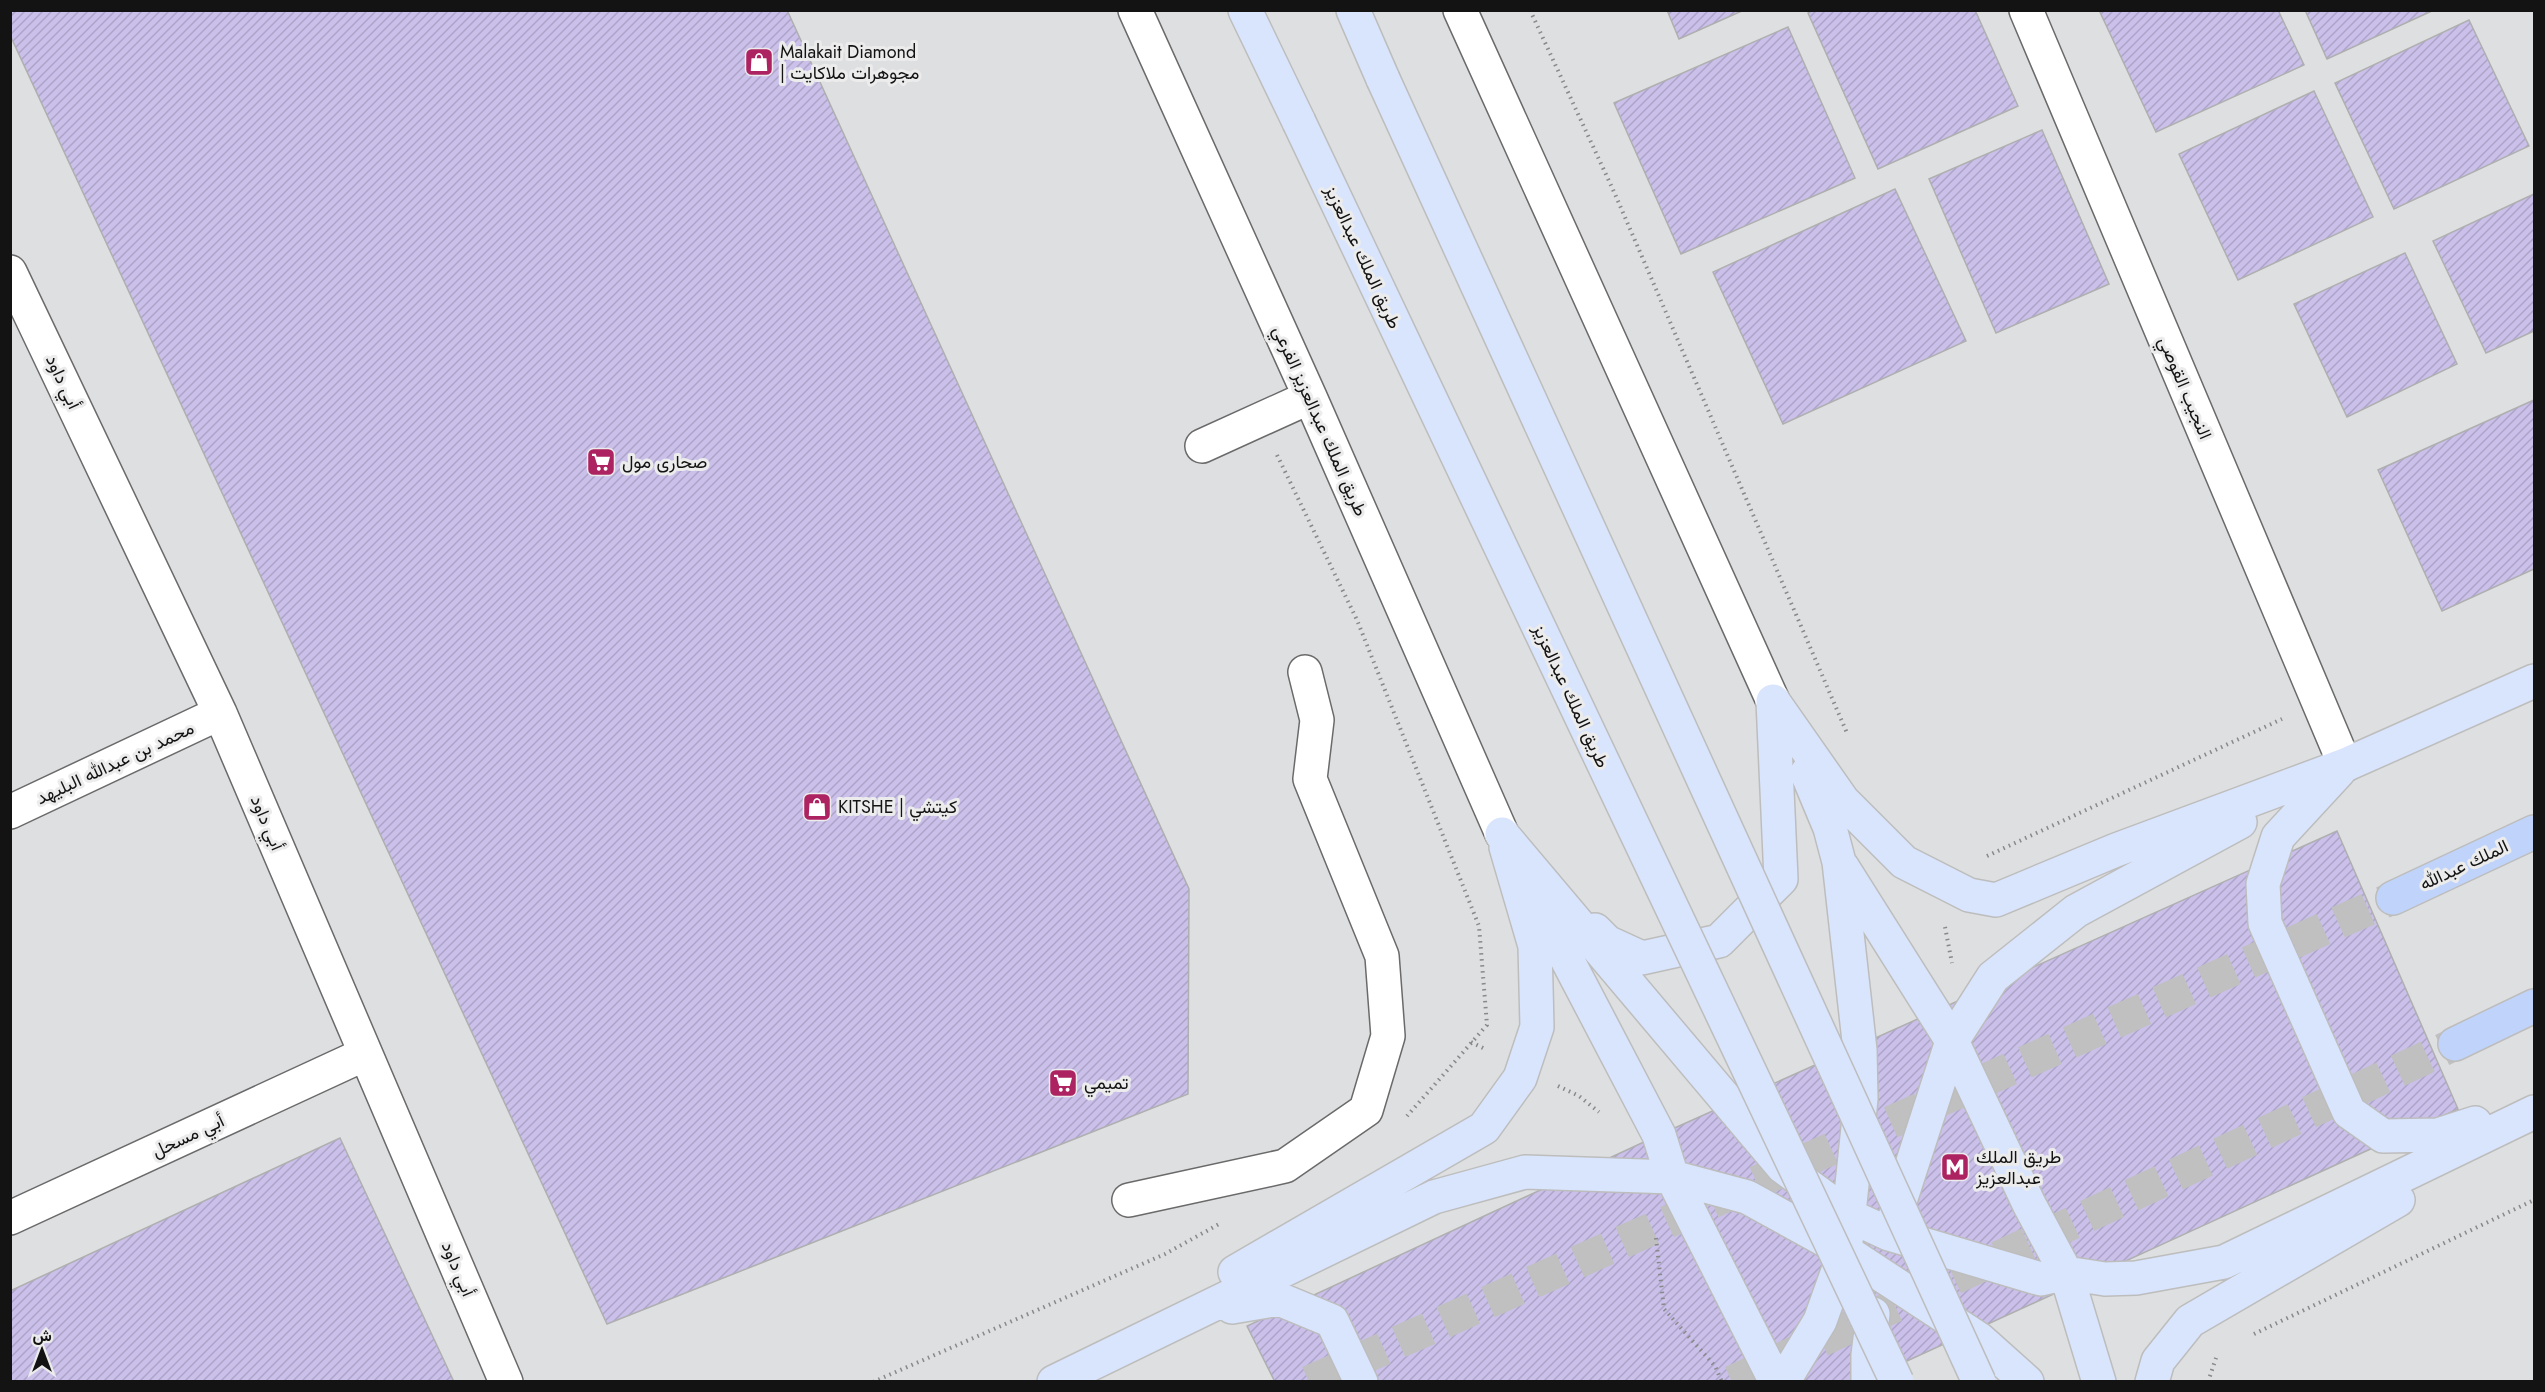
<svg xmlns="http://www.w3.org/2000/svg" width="2545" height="1392" font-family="Jost,Vazirmatn,sans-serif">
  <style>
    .building { fill: url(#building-hatch); stroke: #afafb0; stroke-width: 1.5 }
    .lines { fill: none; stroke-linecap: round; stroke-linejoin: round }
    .highway-tunnel { stroke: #c0c0c1; stroke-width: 33; stroke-dasharray: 33 16; stroke-linecap: butt }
    .minor-casing { stroke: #6a6a6b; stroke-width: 36 }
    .major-casing { stroke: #bdbdbd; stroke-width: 36 }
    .highway-casing { stroke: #bdbdbd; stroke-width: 36 }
    .path { stroke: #89898a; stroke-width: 4; stroke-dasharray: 1.5 4.5; stroke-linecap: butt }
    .minor { stroke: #fff; stroke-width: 33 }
    .major { stroke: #d9e5fd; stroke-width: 33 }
    .highway { stroke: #c0d4fb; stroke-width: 33 }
    .major-bridge-casing { stroke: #bdbdbd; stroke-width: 36; stroke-linecap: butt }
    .major-bridge { stroke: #d9e5fd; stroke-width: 33 }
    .labels { text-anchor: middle; stroke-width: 6; stroke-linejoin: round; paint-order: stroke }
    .poi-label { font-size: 18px; fill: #131313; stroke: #ececed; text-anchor: start }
    .street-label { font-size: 18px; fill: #131313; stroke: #ececed }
  </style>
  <defs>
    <pattern id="building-hatch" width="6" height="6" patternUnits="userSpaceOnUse" patternTransform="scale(1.5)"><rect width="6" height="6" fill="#cac0ea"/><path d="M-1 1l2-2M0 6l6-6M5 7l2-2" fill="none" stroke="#ada4c8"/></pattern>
  </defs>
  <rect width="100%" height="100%" fill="#dedfe0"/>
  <!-- building -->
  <path class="building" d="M10,10H787L1189,889L1188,1094L607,1324L10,35Z
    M1667,10H1744L1679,39Z
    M1813,10H1975L2018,106L1878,169L1808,13Z
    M2099,10H2278L2304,65L2156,132Z
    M2305,10H2434L2327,59Z
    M2469,20L2529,146L2394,209L2335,83Z
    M1788,27L1855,178L1681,254L1614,103Z
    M2314,91L2373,217L2238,280L2179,154Z
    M2042,130L2109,284L1996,333L1929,179Z
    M1895,189L1966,341L1783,424L1713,272Z
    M2534,194V331L2486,353L2433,241Z
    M2405,253L2457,364L2347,417L2294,304Z
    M2534,400V569L2442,611L2378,470Z
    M2337,831L2458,1109L1861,1382H1275L1247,1326L1659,1135Z
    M340,1138L454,1382H10V1291Z"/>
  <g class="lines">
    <!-- highway-tunnel -->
    <path class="highway-tunnel" d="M1309,1382L2393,898
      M1732,1382L2455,1044"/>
    <!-- minor casing -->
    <g class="minor-casing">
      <path id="minor" d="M1135,10L1310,397L1502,834
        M1460,10L1773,701
        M2026,10L2345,765
        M10,272L220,713L506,1382
        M1202,446L1310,397
        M10,812L220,713
        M1129,1200L1285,1166L1366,1110L1388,1036L1382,956L1310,779L1317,720L1305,672
        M10,1218L365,1054"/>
    </g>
    <!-- major casing -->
    <g class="major-casing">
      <path id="major" d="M1245,10L1299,122
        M1353,10L1383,79
        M1773,701L1843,801L1904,862L1969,895L1996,900L2116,850L2345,765L2534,681
        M2339,771L2278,837L2263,884L2265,923L2349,1112L2383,1136L2438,1135L2475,1123
        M1502,834L1783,1167L1850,1216L1889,1234L2041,1279L2066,1273L2105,1279L2136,1278L2224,1262L2534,1112
        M1843,868L1952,1041L2029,1204L2066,1273L2099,1382
        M1537,902L1659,1135L1672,1177L1776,1382
        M1595,930L1607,942L1642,958L1719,941L1781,879L1773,701
        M1892,1226L1952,1041L1993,977L2076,911L2240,822
        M1235,1272L1484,1128L1520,1078L1537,1027L1535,946L1506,847
        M1232,1307L1279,1299L1332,1321L1361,1382
        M1054,1382L1434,1197L1525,1172L1672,1177L1747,1197L1845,1251L1979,1339L2027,1382
        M1783,1382L1820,1321L1845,1251L1861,1099L1860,1050L1839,862L1830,828L1807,773
        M1868,1382V1355L1873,1314
        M2152,1382L2158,1361L2190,1321L2398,1200"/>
    </g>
    <!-- highway casing -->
    <g class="highway-casing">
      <path id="highway" d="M2393,898L2534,832
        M2455,1044L2534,1006"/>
    </g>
    <!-- path -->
    <path class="path" d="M1530,10L1615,194L1847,733
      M1277,455L1357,620L1479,926L1487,1025L1407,1116
      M1987,856L2282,719
      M1945,927L1952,963
      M1471,1042L1487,1050
      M1558,1086L1579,1096L1599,1112
      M1656,1238L1664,1309L1715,1366L1722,1382
      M2254,1334L2534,1200
      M873,1382L1165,1254L1221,1223
      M2208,1382L2217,1355"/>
    <!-- minor -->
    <use href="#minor" class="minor"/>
    <!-- major -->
    <use href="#major" class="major"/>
    <!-- highway -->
    <use href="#highway" class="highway"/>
    <!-- major-bridge casing -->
    <g class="major-bridge-casing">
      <path id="major-bridge" d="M1383,79L1979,1382
        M1299,122L1897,1382"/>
    </g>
    <!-- major-bridge -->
    <use href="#major-bridge" class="major-bridge"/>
  </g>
  <!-- icons -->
  <defs>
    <g id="shop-square" transform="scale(1.5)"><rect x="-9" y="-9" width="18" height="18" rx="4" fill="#ad2260" stroke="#ececed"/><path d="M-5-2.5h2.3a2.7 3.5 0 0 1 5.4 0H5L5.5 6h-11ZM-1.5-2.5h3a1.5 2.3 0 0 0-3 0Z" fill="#fff"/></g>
    <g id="supermarket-square" transform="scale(1.5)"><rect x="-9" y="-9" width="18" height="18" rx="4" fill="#ad2260" stroke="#ececed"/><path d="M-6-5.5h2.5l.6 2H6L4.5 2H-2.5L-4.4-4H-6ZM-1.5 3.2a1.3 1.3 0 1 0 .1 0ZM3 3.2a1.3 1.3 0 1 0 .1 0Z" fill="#fff"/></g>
    <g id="metro-square" transform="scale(1.5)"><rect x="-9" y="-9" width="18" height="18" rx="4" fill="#ad2260" stroke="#ececed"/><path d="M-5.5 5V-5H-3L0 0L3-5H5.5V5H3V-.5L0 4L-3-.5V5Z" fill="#fff"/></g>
  </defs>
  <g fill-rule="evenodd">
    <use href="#shop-square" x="759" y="62"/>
    <use href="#supermarket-square" x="601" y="462"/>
    <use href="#shop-square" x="817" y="807"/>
    <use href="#supermarket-square" x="1063" y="1083"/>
    <use href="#metro-square" x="1955" y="1167"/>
  </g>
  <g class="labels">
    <!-- poi labels -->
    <g class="poi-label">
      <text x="780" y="58">Malakait Diamond<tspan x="780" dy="21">| مجوهرات ملاكايت</tspan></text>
      <text x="622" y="468">صحارى مول</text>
      <text x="838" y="813">KITSHE | كيتشي</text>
      <text x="1084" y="1089">تمیمي</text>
      <text x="1976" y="1163">طريق الملك<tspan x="1976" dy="21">عبدالعزيز</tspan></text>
    </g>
    <!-- street labels -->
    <g class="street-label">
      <text transform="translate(1363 257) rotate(65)" y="6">طريق الملك عبدالعزيز</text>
      <text transform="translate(63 382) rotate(65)" y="6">أبي داود</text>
      <text transform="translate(2185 388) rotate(67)" y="6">النجيب القوصي</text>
      <text transform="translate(1320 421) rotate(66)" y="6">طريق الملك عبدالعزيز الفرعي</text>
      <text transform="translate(1571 696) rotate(65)" y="6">طريق الملك عبدالعزيز</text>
      <text transform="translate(115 763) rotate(-25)" y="6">محمد بن عبدالله البليهد</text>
      <text transform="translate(267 823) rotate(67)" y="6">أبي داود</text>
      <text transform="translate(2464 865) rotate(-25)" y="6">الملك عبدالله</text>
      <text transform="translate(188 1136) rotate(-25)" y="6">أبي مسحل</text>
      <text transform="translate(458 1269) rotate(67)" y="6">أبي داود</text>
    </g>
  </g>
  <!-- border -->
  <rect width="2545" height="1392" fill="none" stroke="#131313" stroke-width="24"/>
  <!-- north arrow -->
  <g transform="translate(42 1350)" stroke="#ececed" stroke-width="4.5" paint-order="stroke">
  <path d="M0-4.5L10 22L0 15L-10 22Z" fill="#131313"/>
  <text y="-9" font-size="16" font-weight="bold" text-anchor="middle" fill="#131313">ش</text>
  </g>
</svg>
